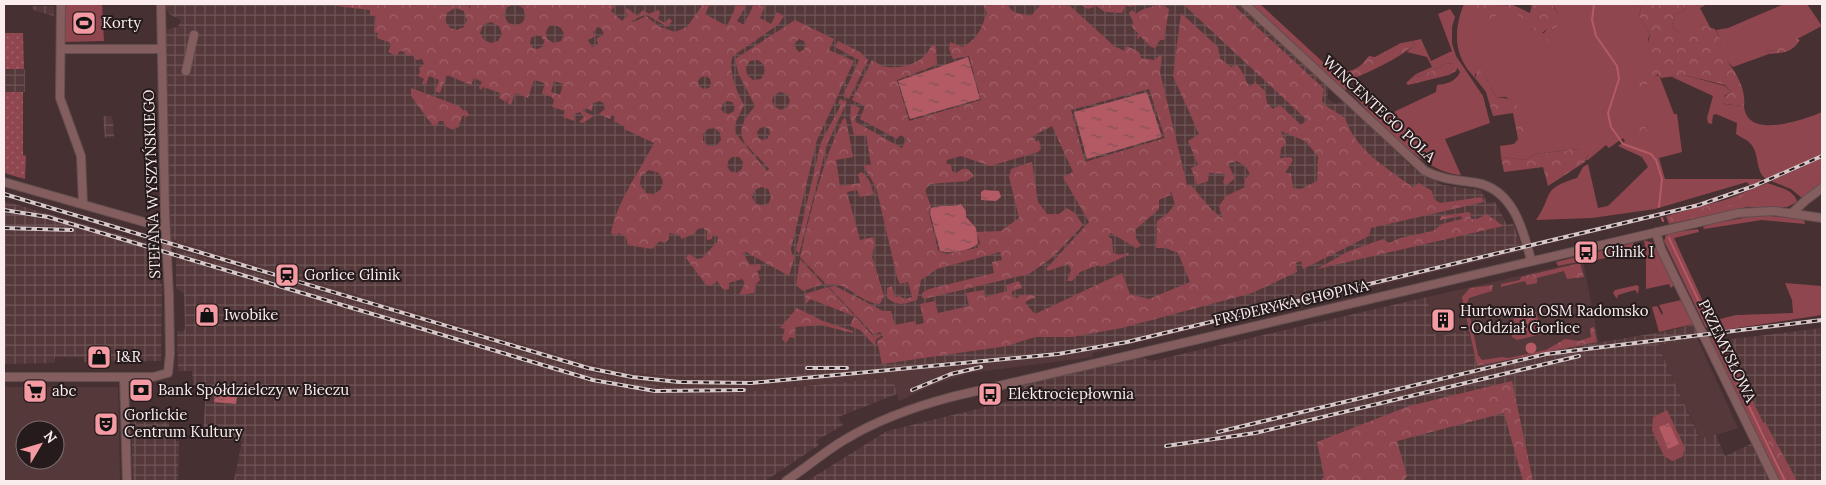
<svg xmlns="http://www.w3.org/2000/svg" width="1826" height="485" font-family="Lora,serif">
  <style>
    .built { fill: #55383a; fill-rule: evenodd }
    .industrial { fill: url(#industrial-grid) }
    .green { fill: #90464f }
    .forest { fill: url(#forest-crowns); fill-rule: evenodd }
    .garden { fill: url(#garden-dots) }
    .water { fill: url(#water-ripples) }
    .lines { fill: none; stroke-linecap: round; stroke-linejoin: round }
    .stream { stroke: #b35a64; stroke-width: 2 }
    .minor-casing { stroke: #634e4f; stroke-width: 10 }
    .minor { stroke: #845d5f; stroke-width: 8 }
    .rail-casing { stroke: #d8c8c9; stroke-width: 4 }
    .rail { stroke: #251b1c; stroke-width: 2; stroke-dasharray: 5.5; stroke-linecap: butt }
    .labels { text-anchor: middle; stroke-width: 4; stroke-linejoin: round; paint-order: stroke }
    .poi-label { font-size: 15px; fill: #fbeced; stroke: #251b1c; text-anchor: start }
    .street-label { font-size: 15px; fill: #fbeced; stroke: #251b1c }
  </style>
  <defs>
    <pattern id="industrial-grid" width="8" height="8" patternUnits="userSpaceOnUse" patternTransform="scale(1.25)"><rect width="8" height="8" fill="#55383a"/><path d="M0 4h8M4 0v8" fill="none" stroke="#6e5557"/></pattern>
    <pattern id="forest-crowns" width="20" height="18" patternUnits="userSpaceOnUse" patternTransform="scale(1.25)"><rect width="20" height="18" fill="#90464f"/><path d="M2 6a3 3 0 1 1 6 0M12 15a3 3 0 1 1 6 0" fill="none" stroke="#a06169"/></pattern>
    <pattern id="garden-dots" width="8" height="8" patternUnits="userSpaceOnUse" patternTransform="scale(1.25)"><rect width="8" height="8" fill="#90464f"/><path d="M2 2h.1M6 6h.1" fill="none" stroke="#a06169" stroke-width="1.8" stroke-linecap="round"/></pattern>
    <pattern id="water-ripples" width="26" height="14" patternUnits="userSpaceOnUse" patternTransform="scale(1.25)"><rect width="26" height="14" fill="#b35a64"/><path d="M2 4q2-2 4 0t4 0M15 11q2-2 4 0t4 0" fill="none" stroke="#845157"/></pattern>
  </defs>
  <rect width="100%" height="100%" fill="#463031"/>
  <!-- built -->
  <path class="built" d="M169,238L559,355L625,372L711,380L784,378L836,374L1065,351L1107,344L1521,245L1523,251L1093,353V357L969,373L933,385L899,401L891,377L735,393L734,388L668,387L602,375L171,247Z
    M1583,261L1599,343L1547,351L1476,367L1436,337L1427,297Z
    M1697,338L1738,428L1701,440L1658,345Z
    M4,387H118L120,481H4ZM25,430H55V460H25Z"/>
  <!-- industrial -->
  <path class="industrial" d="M164,4H1239L1329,87L1327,98L1334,104L1345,101L1411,166L1442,185L1481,190L1487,202H1495L1507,225L1513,223L1521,245L1123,341L1065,351L784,378L711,380L625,372L559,355L169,238L165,42L167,30L171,28L178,27L181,20L169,14Z
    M32,6H54V16L36,11L32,9Z
    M4,69H25V92H4Z
    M103,116H111L113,120L114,137L105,138Z
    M4,201L159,246L160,283L162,284L161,361L84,362V357H55L54,363L4,364Z
    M176,249L602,375L668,387H734L735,393L892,377L897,394L838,417L843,425L816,441L819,445L765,481H234L242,441L203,438L206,385H193L192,371H178L177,331H184L185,328L184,294L176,288Z
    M1427,297L1436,337L1468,330L1477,367L1547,351L1668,331L1693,324L1700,338L1658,345L1700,439L1716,435L1725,456L1751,444L1769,481H807L887,431L1018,399L1016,384L1141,357L1152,361Z
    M1822,328V481H1797L1765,422H1763L1724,340Z
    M169,421V429L176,430V441H179L178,481H133L131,422Z"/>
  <!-- green -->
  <path class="green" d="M64,4H102L104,41L64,42Z
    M1249,4H1260L1337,75L1342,74L1340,81H1345L1381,118L1436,92L1437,85C1446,84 1456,82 1460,72L1454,63L1445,64L1419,77L1416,74L1432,67L1427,57L1407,52L1415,44L1412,41L1421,39L1431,61L1452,51L1438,14L1450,9L1455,17L1452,27V43L1456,56L1483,96L1490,123L1445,139L1461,175C1421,173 1375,117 1347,89L1343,91Z
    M1495,4H1508L1506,5L1534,27L1529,33H1544L1558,14L1552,4H1639L1641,8L1639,16L1650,34L1648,39L1653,59L1645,87L1651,78L1659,75L1674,114H1677L1682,152L1659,158L1665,179H1760L1763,181L1750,186L1747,182L1655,209L1592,218L1536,220C1554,195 1540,189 1577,178L1583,167L1588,164L1598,208L1608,206L1648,167L1642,157L1618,146L1625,141L1623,138L1609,148L1606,145L1588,160H1586L1588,155L1580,149L1534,154L1526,160L1501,157L1500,146L1514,144V148L1525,141L1526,113L1506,97H1496L1483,72L1475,74V78C1455,58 1453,35 1462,9L1487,20L1497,5Z
    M1687,4H1707L1700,8L1710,27L1677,32L1672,26L1675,14L1683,11Z
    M1784,4H1807L1822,26L1776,50L1767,51L1769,54L1733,67L1717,53L1721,40L1716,30L1728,28Z
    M1677,75H1684L1725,86L1731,92L1724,96V104L1744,106C1747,141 1805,119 1822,112V154L1766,179C1755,172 1760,153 1750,143C1746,139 1740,137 1736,134L1737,123L1716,114L1713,115L1712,124L1708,123L1707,118L1713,96L1672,77Z
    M1822,158V184L1802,198L1791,189L1771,181Z
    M1767,183C1778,187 1795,190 1797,202L1787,207H1747L1669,224L1666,216L1728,199Z
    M1759,215L1801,219L1804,220L1805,224L1762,220L1704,229L1703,227L1710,224Z
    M1698,229L1699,232L1674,238L1712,321L1736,315L1793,313L1792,300L1785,283L1822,286V315L1717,331L1713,324L1706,328L1664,241L1666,235L1670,233Z
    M1644,240L1652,243L1656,248L1674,285L1671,288L1669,284L1646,289V254Z
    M1633,243L1638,253L1631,252L1584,263L1583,261L1558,266L1556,262Z
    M1637,285L1639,287L1638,294L1635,290L1618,295L1617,299L1613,293L1615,290Z
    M1681,300L1693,324L1659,332L1652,307L1657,306L1662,315L1663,313L1659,305Z
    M1718,336L1729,360L1733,359L1763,422L1762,430L1783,472H1786L1789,478L1787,481H1779L1710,338Z
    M1667,410L1685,448L1682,457L1672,461L1664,456L1652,430L1653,417Z"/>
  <!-- forest -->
  <path class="forest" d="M337,4H436L443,6L469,4V10L471,4H616L611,11L622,21L628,15L625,12L627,8L637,16L643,10L649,14L658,10L660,12L658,19L665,23L669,18L672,21L668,27L645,14L632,21L634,22L646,16L658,26L675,32L687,27L703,4H710L705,14L727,26L737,4L746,6L737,21L744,25L754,4L765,6L760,18L771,24L777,12L784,16L779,24L733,56C727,68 737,93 744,105L735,124V133L767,171L769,169C747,142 727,139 755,106L738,73L735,59L795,20L834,39L829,50L854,61L817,140L791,249L792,254L795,256L789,276L746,252L743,253L750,265L760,264L761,269L757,271L760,280L755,285L754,293L739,295L745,283L742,279L729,283V289L724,290L717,281L711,286L706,285L686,258L689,254L697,259L702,258L717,242L718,237L713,234L712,239L707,240V231L703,228L698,229L694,234L681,239L680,235L669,233V239L664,243L660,241L652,249L628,245L626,237L619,233L616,236L611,233C618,199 639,173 654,143L624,129L625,127L614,121L615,116L612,115L610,119L599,114L605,109L604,104L600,101L593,103L592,111L585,108L583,111L594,116L583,123L579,122L584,117L580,112L574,114L575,121L563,117L565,111L552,107L554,101L552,97L542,94L545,83L534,80L528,98L515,93L511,105L507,103L511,94L506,102L499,98L500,93L483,87L481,90L479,88L482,82L474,78L471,85L447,75L440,93L435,91L439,80L429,76L426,85L422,84L424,79L418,76L420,72L419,68L424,64L422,59L415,60L413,55L407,56L403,51L399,52L397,56L388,52L391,45L388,42L377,38L378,33L374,32L376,16L370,15V10L337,6ZM515,4L523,8L526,16L522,23L515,25L508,23L504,15L507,7ZM455,8L464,11L467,20L464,27L457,30L450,28L445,21L447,13ZM491,22L499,26L502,34L498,41L491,43L484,40L480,33L483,25ZM556,25L561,28L564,34L561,41L554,43L547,39L546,32L549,26ZM598,27L602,29L604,35L597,38L598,45L592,47L588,40L595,36L593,32ZM536,35L541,36L544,41L543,46L538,49L533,48L530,43L531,38ZM799,39L804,41L806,45L804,50L799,52L793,45ZM758,60L764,65L765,72L761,79L753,80L747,75L746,67L750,61ZM706,76L710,79L711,84L709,88L704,89L699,86L698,81L701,77ZM554,81L563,84L560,95L551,92ZM780,92L787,94L790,101L787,107L781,110L775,107L772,101L774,95ZM727,101L732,102L735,106L734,111L729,114L724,113L721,109L723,104ZM765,127L769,129L770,134L767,139L762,140L758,137L757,132L760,128ZM715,128L720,133L721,140L716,146H708L703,141V134L708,129ZM732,157H739L743,162L742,169L736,173L730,171L727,166L728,161ZM649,170L659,173L663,181L661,189L654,194L646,193L640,185L641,176ZM761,187L768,189L771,196L769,203L762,206L755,203L752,197L755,190Z
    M983,4H1008C1011,15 1022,13 1031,16L1041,4H1068L1114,46L1125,51L1127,46L1139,52L1141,58L1154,60L1160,55L1162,57L1160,72L1187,185H1191L1211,209L1222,218L1219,206L1226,196L1245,187V179L1250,174L1246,167L1237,161L1228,164L1235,178L1226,186L1223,182L1226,174L1209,173L1208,181L1197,185L1191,168L1198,165L1188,141L1199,134L1173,76L1181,13L1218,47L1220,58L1231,67L1237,65C1244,72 1244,80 1250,87L1255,82L1265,91L1267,103L1273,109L1280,105L1301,125L1307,120L1183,4H1232L1324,89L1322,101L1326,106L1345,118C1356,151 1386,167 1412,187L1419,183L1432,191L1434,199L1440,203L1482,197L1484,202L1371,228L1369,236L1303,269L1301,261L1296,263L1297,272L1252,293L1122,328L1072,337H1035L1007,346L882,364L877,341L883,337L880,332L874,335L829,287L835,286L883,311H891L895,325L915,321L916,325L924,323L920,304L935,301L938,313L969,306L966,293L984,290L985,297L1007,291L1006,285L1019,281L1022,288L1012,291V296L1017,298L1020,295H1035V298L1028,300L1025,303L1035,314L1122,273L1130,294L1149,299L1190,282L1178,253L1165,248H1156L1157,221L1168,213L1175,204L1171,191L1170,195L1159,200V209L1135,230L1136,238L1141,246L1136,248L1111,233L1108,236L1112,239L1113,253L1120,255L1129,253L1128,255L1101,267L1098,265L1080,272L1072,281H1067L1071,270L1068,264L1048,271L1046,269L1089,222L1063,177L1073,172L1052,126L1033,136L1035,142L1039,140L1041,149L1038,152L990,166L961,156L947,160L946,163L951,165L952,171L956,173L962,169H968L974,176L967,181L930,184L925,190L931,207L929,213L938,250L945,254L977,248L980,243L976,232L1001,231L1019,218L1009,177L1011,169L1032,162L1038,202L1047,214H1059L1067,208L1075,213L1083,225L1053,257L1029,274L924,299L922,297V293L929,289L994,273L992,262L1002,260L1000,252L937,269L921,280L917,300C903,304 899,307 887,298V288L892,286L895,297L900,296L904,299L912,297L908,282L900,284L897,277L877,191C873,179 867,174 863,165H871L866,135L854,136L850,117L851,104L860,108L854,121L902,148L907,139L900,135L897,139L860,119L865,106L852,100L872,60C876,62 882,67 887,67C904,69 925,62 931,46L936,45L937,64L934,66L897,80L909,121L981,100L969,56L953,59L949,49L950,42L962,47C978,39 981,29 987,13ZM1149,89L1165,138L1085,162L1071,110ZM1281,131L1305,141L1318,156L1317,181L1301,189L1293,188L1291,173H1285L1293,160L1291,157L1280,158L1281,148L1286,144Z
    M1080,4H1141L1130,7L1126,5L1122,13L1105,12L1096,6L1088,9Z
    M1464,4H1495L1499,8L1498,15L1486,21C1477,17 1471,13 1462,9Z
    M1511,4L1530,13L1532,4H1552C1556,13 1566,20 1554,29H1547L1538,36L1532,34L1530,37L1528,34L1534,27L1506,6Z
    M1639,4H1687L1683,11L1675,14L1672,26L1677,32L1705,26L1715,29L1721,40L1718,53C1732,63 1747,88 1744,106L1725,104L1721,99L1731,92L1725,85L1684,75L1661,78L1658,74L1641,90L1634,87C1638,80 1651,69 1652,61C1653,51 1646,49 1650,34L1639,16L1641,8Z
    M1156,5H1163L1169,9L1164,40H1160L1155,48L1151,47L1140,36L1137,40L1138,33L1132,27L1133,22L1129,13L1132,10L1136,14C1141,9 1149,8 1156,5Z
    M1547 39a6 6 0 1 1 12 0a6 6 0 1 1-12 0Z
    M1796,38L1800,40C1792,53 1782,53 1769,54L1767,51L1776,50Z
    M838,41L860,52L868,60L849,99L843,96L859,60L835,47Z
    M1412,41L1415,44C1404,56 1356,80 1340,82C1343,69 1348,73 1357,68C1362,65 1365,60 1369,56L1375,57L1401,43Z
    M1454,63L1458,66L1456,71L1449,75L1408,85L1406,83L1416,74L1419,77L1445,64Z
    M1478,71L1483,72L1496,97L1510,99L1526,113C1526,126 1526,137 1527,149L1524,150L1514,148V144L1518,139L1513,113L1493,116L1486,92L1475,78Z
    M411,88L459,106L464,111L466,110L469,115L466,117L463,115L458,128L455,127L453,130L445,126L443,121H439L437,125L433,126L411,96Z
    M1631,98L1635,103L1631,115L1626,113L1623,103Z
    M840,99L847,102L827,144L799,254L796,250L821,142L841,105L838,103Z
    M843,119H846L853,157L836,160L840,186L860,183L858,174L862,172L869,180L874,194L860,197L857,190L847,192L860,240L873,237L875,244L872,256L884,296L880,304C860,304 847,280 827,285L800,257C811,210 822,163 843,119Z
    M1640,119L1647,125L1645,128L1650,133L1647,137H1635L1629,129L1635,121Z
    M1580,149L1589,152L1585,162L1548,186L1543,167L1504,172L1501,157L1526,160L1534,154Z
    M1743,195V199C1732,210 1687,220 1670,221L1669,218Z
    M1470,212L1471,219H1477L1487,214L1503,226L1317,269L1349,251L1383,239L1389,243L1400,238L1433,231L1442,224L1462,219L1461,216L1440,220L1441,216Z
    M800,259L823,284L803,291L796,285Z
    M1580,263L1584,277L1567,279L1564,271L1537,278V283L1527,285L1525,281L1501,287V284L1520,280L1521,277Z
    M1493,285L1492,291L1469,298L1467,303L1478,355L1482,360L1502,357L1509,358L1546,350L1565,339L1579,341L1591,337L1590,328L1594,327L1597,342L1477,366L1462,297L1470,288Z
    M828,287L874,337L879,334L881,336L875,340L876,347L860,330L850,326L854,316L810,299L806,304L805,294Z
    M797,308L823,321L853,331V333L821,325L795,327V338L790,337L786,343L782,339L785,329L780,328Z
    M1536,312L1542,334L1517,340L1512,337V332L1516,329L1513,317Z
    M1721,335L1733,359L1729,360L1718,336Z
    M1512,381L1533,481H1523L1504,413L1397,441L1407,476L1403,481H1321L1324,476L1317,442L1409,406Z
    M1765,422L1795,477L1797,481H1787L1789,478L1786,472H1783L1762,430L1761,424Z"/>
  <!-- garden -->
  <path class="garden" d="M4,33H23L24,69H4Z
    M4,92H23V155L26,156L25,179L4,173Z"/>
  <!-- water -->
  <path class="water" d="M968,57L980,99L910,119L898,81Z
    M1147,92L1162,137L1087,159L1074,112Z
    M984,190L999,191L1001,197L996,201L981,200V192Z
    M961,204L966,211V217L976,228L978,243C972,251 949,254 940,251L930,213L931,208C942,204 951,208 961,204Z
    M1525.5 348a5.5 5.5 0 1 1 11 0a5.5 5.5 0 1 1-11 0Z
    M216,388L238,390L236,404L214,402Z
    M1669,423L1679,444L1668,449L1659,427Z"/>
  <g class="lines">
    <!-- stream -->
    <path class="stream" d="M1594,4L1592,20L1596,36L1617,66L1619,79L1608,113L1611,127L1623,144L1651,154L1656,160L1662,179L1659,207
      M1662,218L1663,221
      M1669,238L1710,325
      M1716,338L1785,481"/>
    <!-- minor casing -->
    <g class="minor-casing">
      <path id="minor" d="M61,4L60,98L81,156L83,204
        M1245,4L1425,171C1443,180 1458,180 1477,183C1513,190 1523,229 1531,260
        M61,49H162
        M186,71L194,35
        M4,182L165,228
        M1792,213L1806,200L1822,188
        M1656,232L1661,249L1775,481
        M4,377H153L168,373L170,354L169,296L165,215L161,4
        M124,377L127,481
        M786,481C806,468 825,451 846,439C879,419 914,407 951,397L1739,213L1774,211L1822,218"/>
    </g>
    <!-- minor -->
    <use href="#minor" class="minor"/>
    <!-- rail casing -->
    <g class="rail-casing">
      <path id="rail" d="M4,194L588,368L632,377L679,382L751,383L1058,354L1127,342L1699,205L1754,186L1822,156
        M4,210L48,217L593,380L655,391L744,390
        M4,228L72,230
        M807,368H847
        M912,390L951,374L981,367
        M1218,432L1546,354L1822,320
        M1166,446L1255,433L1579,356"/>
    </g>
    <!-- rail -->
    <use href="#rail" class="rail"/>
  </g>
  <!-- icons -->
  <defs>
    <g id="stadium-square" transform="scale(1.25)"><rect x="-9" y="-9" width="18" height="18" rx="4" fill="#f49aa2" stroke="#251b1c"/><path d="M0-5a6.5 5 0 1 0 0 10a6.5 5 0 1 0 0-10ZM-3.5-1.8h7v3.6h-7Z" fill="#111"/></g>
    <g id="bus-square" transform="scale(1.25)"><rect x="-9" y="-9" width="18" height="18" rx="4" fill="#f49aa2" stroke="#251b1c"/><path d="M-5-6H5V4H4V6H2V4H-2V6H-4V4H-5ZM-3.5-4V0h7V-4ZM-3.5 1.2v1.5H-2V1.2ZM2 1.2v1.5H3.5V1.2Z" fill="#111"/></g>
    <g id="station-square" transform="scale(1.25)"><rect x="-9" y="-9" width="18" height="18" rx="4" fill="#f49aa2" stroke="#251b1c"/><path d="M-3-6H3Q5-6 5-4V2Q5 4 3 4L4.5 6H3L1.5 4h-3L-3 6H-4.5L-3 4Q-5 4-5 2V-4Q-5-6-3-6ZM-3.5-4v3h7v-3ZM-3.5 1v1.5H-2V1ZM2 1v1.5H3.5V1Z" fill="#111"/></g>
    <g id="shop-square" transform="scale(1.25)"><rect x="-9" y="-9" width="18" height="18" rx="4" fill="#f49aa2" stroke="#251b1c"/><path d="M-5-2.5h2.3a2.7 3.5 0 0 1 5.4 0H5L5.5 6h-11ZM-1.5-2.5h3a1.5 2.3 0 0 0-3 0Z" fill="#111"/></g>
    <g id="building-square" transform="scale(1.25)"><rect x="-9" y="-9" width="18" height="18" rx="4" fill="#f49aa2" stroke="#251b1c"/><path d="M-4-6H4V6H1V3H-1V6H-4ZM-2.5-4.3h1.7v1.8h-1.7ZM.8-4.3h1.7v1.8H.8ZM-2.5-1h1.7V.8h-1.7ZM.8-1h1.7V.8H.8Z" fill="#111"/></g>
    <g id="bank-square" transform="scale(1.25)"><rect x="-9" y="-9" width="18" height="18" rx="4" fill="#f49aa2" stroke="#251b1c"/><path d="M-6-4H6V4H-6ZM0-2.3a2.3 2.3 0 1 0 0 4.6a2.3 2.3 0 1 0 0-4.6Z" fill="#111"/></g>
    <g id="supermarket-square" transform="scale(1.25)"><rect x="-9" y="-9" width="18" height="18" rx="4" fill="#f49aa2" stroke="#251b1c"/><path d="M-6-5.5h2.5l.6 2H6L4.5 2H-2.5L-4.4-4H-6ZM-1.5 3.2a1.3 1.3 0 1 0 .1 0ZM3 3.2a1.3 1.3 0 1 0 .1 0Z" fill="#111"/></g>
    <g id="theatre-square" transform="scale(1.25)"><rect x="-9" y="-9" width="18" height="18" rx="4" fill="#f49aa2" stroke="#251b1c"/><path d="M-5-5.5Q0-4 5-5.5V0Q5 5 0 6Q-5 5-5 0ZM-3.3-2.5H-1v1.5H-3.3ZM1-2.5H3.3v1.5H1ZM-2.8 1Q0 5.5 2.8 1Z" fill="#111"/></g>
  </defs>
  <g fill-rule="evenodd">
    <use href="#stadium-square" x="84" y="23"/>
    <use href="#bus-square" x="1586" y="252"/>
    <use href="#station-square" x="287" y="275"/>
    <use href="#shop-square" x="207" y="315"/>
    <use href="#building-square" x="1443" y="320"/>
    <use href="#shop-square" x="99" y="357"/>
    <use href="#bank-square" x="141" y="390"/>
    <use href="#supermarket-square" x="35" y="391"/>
    <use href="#bus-square" x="990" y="394"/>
    <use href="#theatre-square" x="106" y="424"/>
  </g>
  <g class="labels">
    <!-- poi labels -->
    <g class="poi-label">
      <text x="102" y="28">Korty</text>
      <text x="1604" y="257">Glinik I</text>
      <text x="304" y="280">Gorlice Glinik</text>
      <text x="1460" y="316">Hurtownia OSM Radomsko<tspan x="1460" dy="17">- Oddział Gorlice</tspan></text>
      <text x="224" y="320">Iwobike</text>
      <text x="116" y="362">I&amp;R</text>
      <text x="158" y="395">Bank Spółdzielczy w Bieczu</text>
      <text x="52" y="396">abc</text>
      <text x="1008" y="399">Elektrociepłownia</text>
      <text x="124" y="420">Gorlickie<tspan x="124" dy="17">Centrum Kultury</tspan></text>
    </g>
    <!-- street labels -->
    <g class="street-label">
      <text transform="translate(1379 109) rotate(43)" y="5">WINCENTEGO POLA</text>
      <text transform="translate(152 184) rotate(-92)" y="5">STEFANA WYSZYŃSKIEGO</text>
      <text transform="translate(1291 303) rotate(-13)" y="5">FRYDERYKA CHOPINA</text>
      <text transform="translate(1727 351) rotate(64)" y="5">PRZEMYSŁOWA</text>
    </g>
  </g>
  <!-- border -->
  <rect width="1826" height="485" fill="none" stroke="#fbeced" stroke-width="10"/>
  <!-- north arrow -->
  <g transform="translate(40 445) rotate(52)"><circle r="24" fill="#251b1c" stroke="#7b6f70"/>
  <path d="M0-4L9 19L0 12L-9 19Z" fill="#f49aa2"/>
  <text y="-8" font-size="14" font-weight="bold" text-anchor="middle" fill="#fbeced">N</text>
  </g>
</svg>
